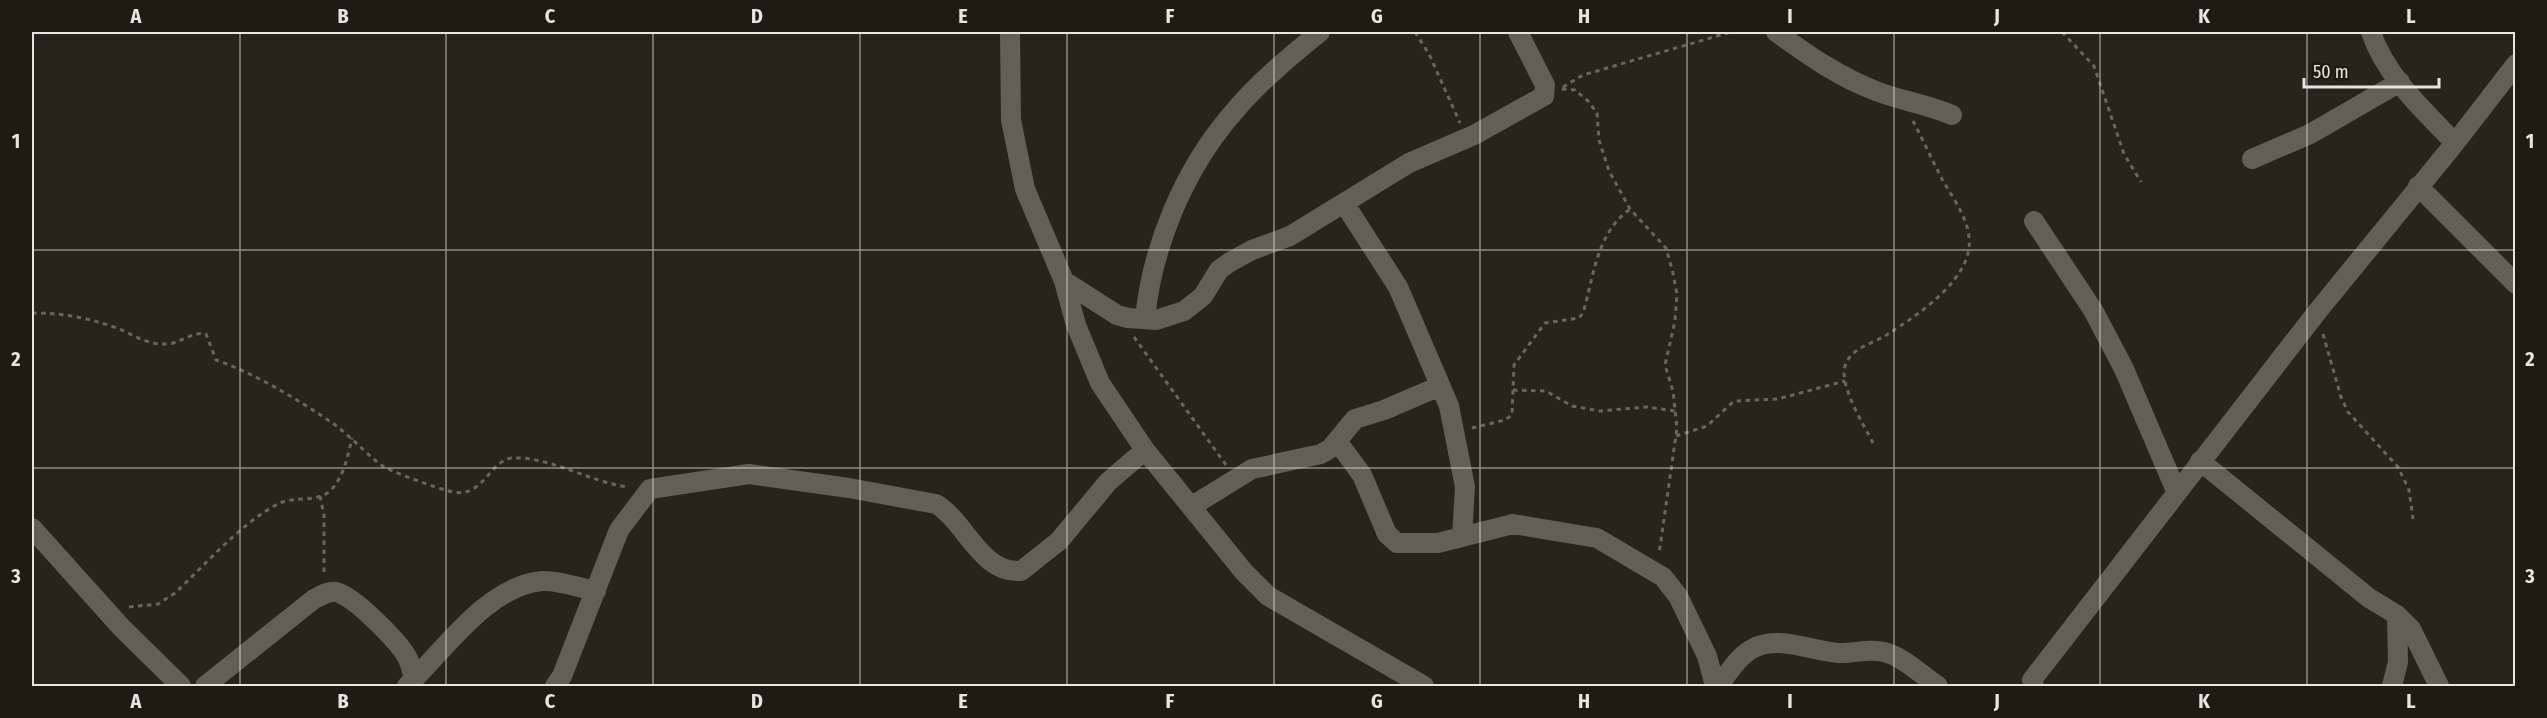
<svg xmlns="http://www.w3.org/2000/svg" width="2547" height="718" font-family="'Fira Sans Condensed',sans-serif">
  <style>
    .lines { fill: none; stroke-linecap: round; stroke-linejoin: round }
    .path { stroke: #67665e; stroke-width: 3; stroke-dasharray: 4.5 4.5; stroke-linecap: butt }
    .minor { stroke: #616055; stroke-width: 20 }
    .grid { fill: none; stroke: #e6e5df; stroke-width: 1.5; stroke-opacity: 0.55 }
    .neatline { fill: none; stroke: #e6e5df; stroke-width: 2 }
    .grid-label { font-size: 20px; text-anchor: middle; font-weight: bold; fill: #e6e5df }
  </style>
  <rect width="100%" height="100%" fill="#26251c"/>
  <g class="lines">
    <!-- path -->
    <path class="path" d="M1415,32L1429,54L1460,123
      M2062,32L2094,66L2124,154L2141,182
      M1563,87L1583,75L1731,32
      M1562,89L1575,90L1588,101L1597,113L1599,140L1609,171L1630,209L1666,248L1673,273L1677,294L1675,321L1665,365L1673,391L1677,428L1659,554
      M32,313C61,313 85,317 114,327C131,333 146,345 166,344C180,344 192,331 206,334L216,360C253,373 292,396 325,418C346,431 362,450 381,465C389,471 441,490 453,492C484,498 490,459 513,458C548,456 590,482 628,487
      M2323,334L2341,397L2348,412L2398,467L2409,490L2413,519
      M1134,337L1226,465
      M1513,390L1546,391L1572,406L1600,411L1647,407L1675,411
      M1472,428L1505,420L1512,415L1514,365L1545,323L1579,318L1583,313C1594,276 1596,234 1630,209
      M1676,436L1707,426L1734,401L1778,399L1845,381
      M1873,443C1864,425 1839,386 1845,366C1851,347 1873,344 1888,334C1919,314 1974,278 1969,237C1967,216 1952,197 1942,179C1932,160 1923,140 1913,121
      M320,496L324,515V575
      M129,607L158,604L175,593C206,564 243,521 280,503C296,496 320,503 332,489C344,476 348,455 352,438"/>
    <!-- minor -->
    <path class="minor" d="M1010,32L1011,120L1025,189L1064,281L1076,325L1100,383L1145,450L1244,572L1268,596L1424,686
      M1776,32C1808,55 1839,77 1876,91C1901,101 1927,104 1952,115
      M2371,32C2385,75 2423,110 2455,143
      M2252,159L2310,134L2400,82
      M2418,186L2516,284
      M1344,203L1398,287L1449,406L1465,487L1462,536
      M2034,221L2093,310L2124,369L2177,493
      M1064,281L1117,315L1128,318L1156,320L1184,311L1203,296L1219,270L1230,262L1252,250L1290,236L1409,163L1474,135L1544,96L1545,85L1518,32
      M1145,319C1152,246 1184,170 1232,114C1258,83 1289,57 1320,32
      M1337,441L1362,475L1387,534L1397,543H1438L1513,524L1597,538L1663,577L1678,596L1707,656L1715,686
      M2200,461L2369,598L2397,615L2411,629L2439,686
      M1192,506L1252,469L1321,454L1331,448L1355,419L1384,410L1440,386
      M32,528L121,627L181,686
      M205,686L314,599C322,595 328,591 336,592C354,596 398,641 407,657C411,664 412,672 414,679
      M407,686C444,651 487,586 542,581C558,580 580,588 596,591
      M555,686L562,676L619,530L650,489L749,474L849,488L936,504C966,522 981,574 1021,571L1059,541L1108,482L1145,450
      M1718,686C1729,673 1739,654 1756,647C1781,636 1812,651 1838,653C1853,654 1868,648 1884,652C1904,657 1921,675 1938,686
      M2034,686L2032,680L2317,312L2455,143L2516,64
      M2392,686L2398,662L2397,615"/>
  </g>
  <!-- grid -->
  <path class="grid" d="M240,32V686M446,32V686M653,32V686M860,32V686M1067,32V686M1274,32V686M1480,32V686M1687,32V686M1894,32V686M2100,32V686M2307,32V686M32,250H2516M32,468H2516"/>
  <!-- border -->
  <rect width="2547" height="718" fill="none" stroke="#1d1c13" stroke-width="66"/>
  <!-- scale -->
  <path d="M2304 78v9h135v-9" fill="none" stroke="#e6e5df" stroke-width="3"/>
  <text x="2313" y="78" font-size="18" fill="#e6e5df" stroke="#1d1c13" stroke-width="4.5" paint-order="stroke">50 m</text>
  <rect x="33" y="33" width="2481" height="652" class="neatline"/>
  <g class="grid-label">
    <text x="136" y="23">A</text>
    <text x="343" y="23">B</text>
    <text x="550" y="23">C</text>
    <text x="757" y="23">D</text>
    <text x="963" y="23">E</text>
    <text x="1170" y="23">F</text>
    <text x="1377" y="23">G</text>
    <text x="1584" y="23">H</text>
    <text x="1790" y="23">I</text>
    <text x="1997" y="23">J</text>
    <text x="2204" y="23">K</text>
    <text x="2411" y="23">L</text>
    <text x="16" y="148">1</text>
    <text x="2530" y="148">1</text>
    <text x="16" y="366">2</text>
    <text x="2530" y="366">2</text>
    <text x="16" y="583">3</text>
    <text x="2530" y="583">3</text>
    <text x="136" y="708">A</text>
    <text x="343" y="708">B</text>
    <text x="550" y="708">C</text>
    <text x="757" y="708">D</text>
    <text x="963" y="708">E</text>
    <text x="1170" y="708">F</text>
    <text x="1377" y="708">G</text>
    <text x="1584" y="708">H</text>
    <text x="1790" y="708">I</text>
    <text x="1997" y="708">J</text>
    <text x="2204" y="708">K</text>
    <text x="2411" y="708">L</text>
  </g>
</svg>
